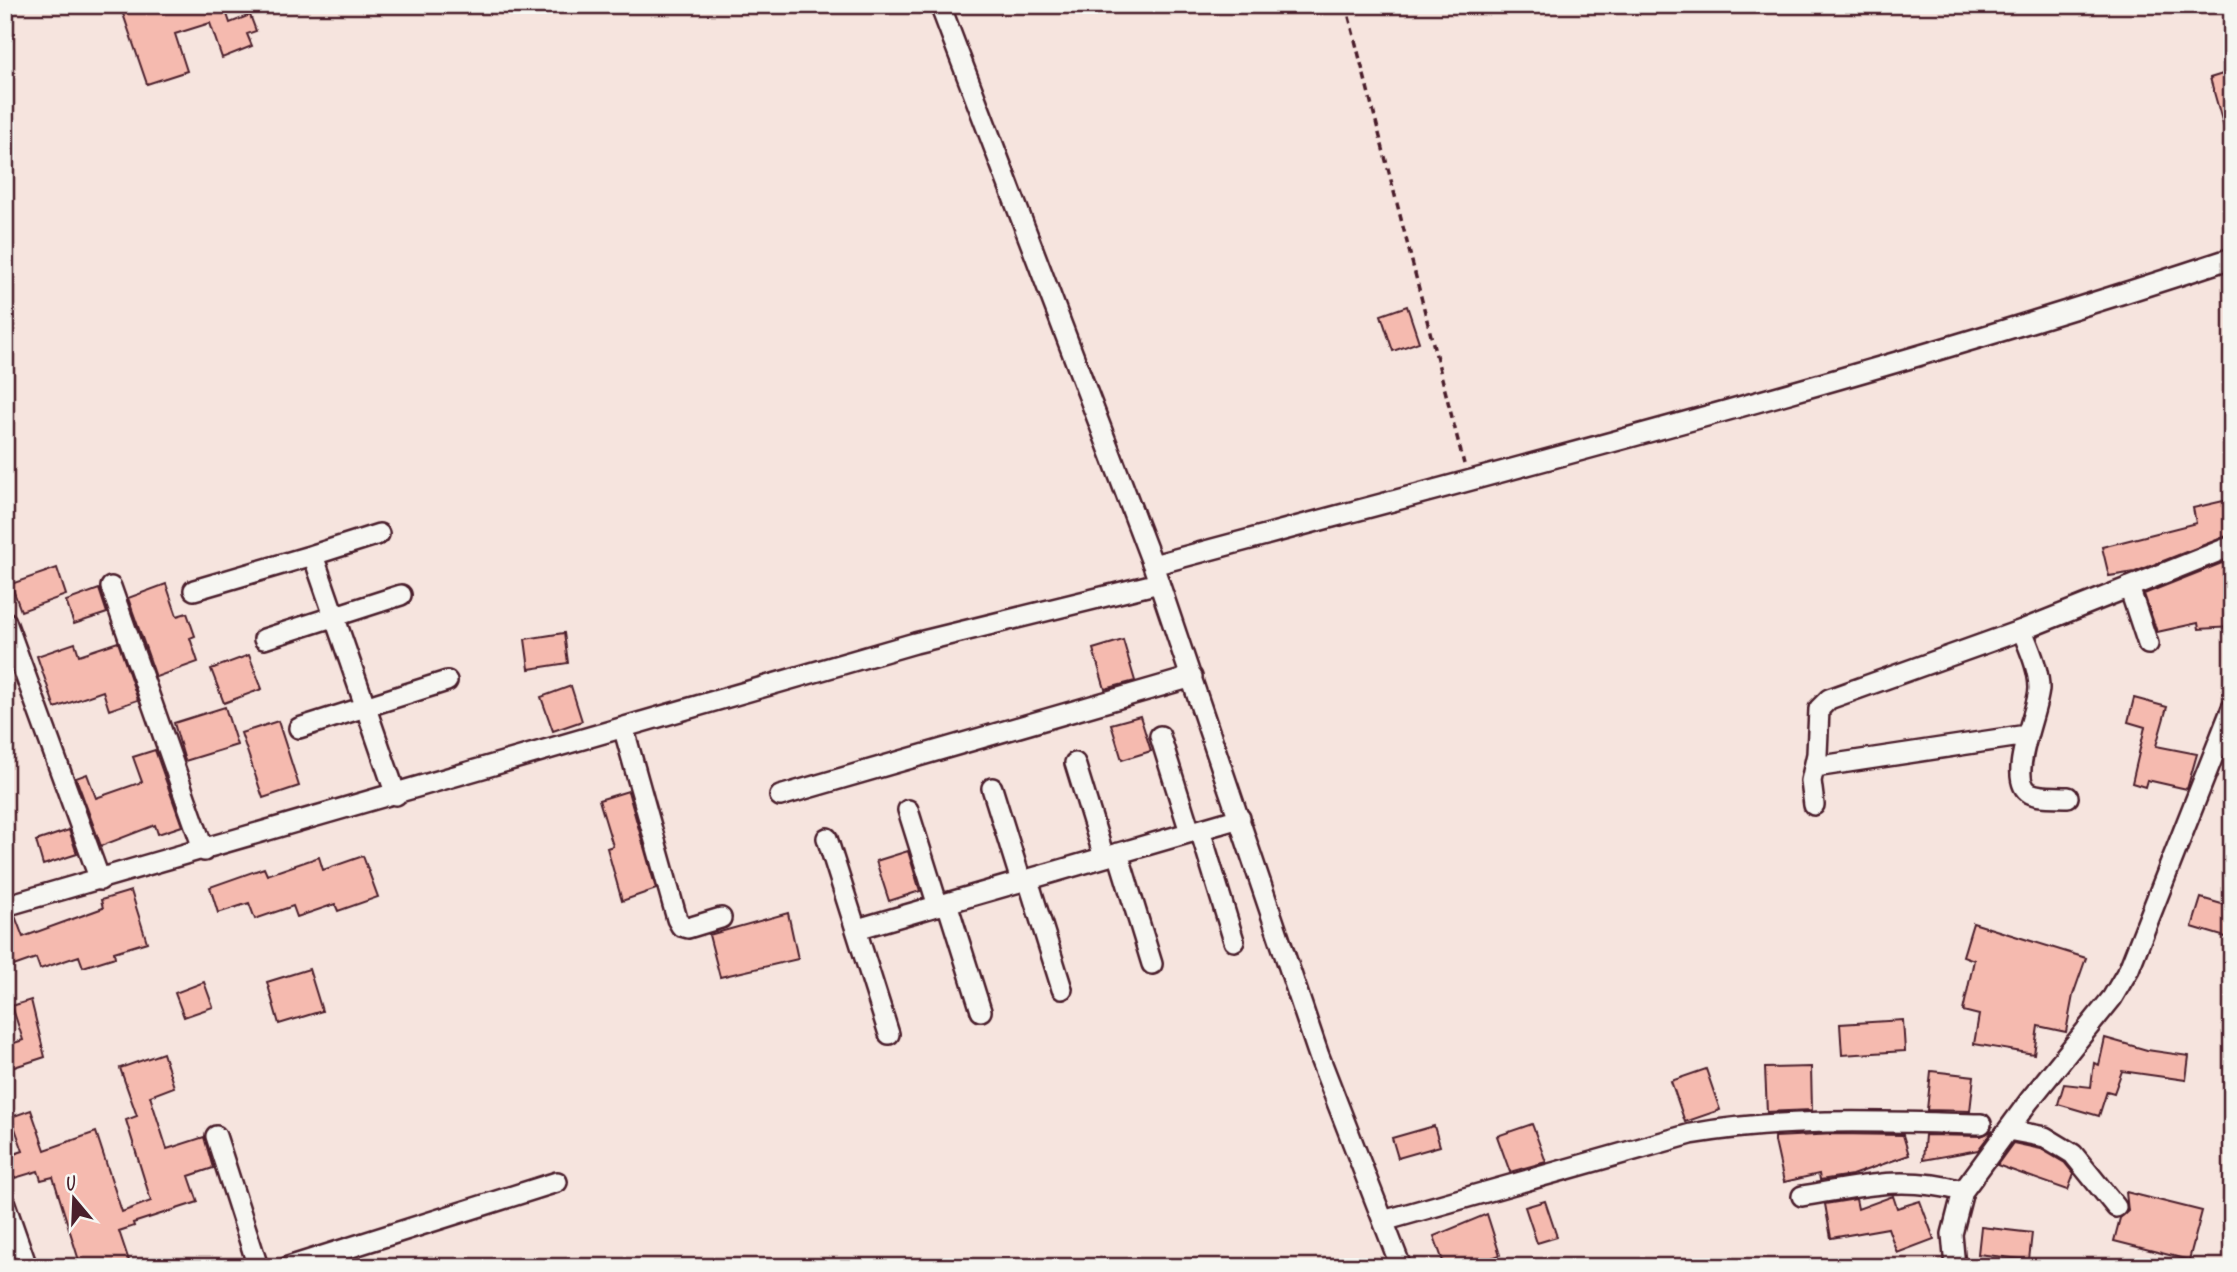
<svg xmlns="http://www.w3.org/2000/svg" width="2237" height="1272" font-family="Caveat,sans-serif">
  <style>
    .building { fill: #f5baaf; stroke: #4a1f2b; stroke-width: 2 }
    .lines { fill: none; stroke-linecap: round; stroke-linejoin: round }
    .minor-casing { stroke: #4a1f2b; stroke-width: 24 }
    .path { stroke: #4a1f2b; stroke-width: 3.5; stroke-dasharray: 7 5; stroke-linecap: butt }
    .minor { stroke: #f6f6f2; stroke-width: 19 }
  </style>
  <rect width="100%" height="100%" fill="#f6e4de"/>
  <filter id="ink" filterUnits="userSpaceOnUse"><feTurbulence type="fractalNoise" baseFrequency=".0143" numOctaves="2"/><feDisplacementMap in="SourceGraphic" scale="14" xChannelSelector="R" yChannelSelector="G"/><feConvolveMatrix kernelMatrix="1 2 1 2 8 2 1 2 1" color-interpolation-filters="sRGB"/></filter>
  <g filter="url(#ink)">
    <!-- building -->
    <path class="building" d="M120,5H224L230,23L250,15L256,31L247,34L252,46L222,58L210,23L175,34L187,71L147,84Z
      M2229,72L2232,83V138H2227L2210,78Z
      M1407,306L1419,342L1393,351L1381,315Z
      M2232,499V534L2135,572L2109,576L2102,547L2196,523L2193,508Z
      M2232,559V627L2199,629L2198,623L2157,632L2144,594Z
      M57,568L66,595L21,611L11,584Z
      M166,584L177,616L187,613L195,636L190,638L198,662L156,677L128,598Z
      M99,589L107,613L74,624L66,601Z
      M564,633L568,663L529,669L525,639Z
      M1123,640L1135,681L1105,689L1093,649Z
      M118,642L138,700L109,710L103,691L55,708L37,656L75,643L79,655Z
      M249,655L262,689L224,703L211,669Z
      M571,686L582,721L553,731L541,697Z
      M2134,698L2167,707L2156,746L2197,754L2187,789L2147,780L2145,787L2132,783L2145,727L2128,722Z
      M225,707L237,745L185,761L174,723Z
      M1140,716L1151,751L1122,760L1111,724Z
      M278,721L299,786L263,798L241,733Z
      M155,750L182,826L158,834L155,825L101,846L76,778L87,774L96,798L142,782L133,757Z
      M628,791L656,889L622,901L607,848L613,846L599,800Z
      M69,830L77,854L43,865L36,841Z
      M908,851L920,891L889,901L876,861Z
      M363,856L378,897L338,911L335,904L297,917L293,906L255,919L249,903L218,913L210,887L264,868L267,875L319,857L323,870Z
      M131,891L147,942L114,952L115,957L83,967L79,956L40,969L36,958L5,969V918L15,916L23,937L103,908L101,900Z
      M2201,898L2232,907V939L2192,927Z
      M788,913L798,959L720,977L709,935Z
      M1973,923L2086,958L2073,995L2066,1032L2038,1026L2034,1054L1974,1044L1979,1015L1963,1011L1974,960L1963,956Z
      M309,969L322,1011L279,1024L267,982Z
      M204,982L213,1007L184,1017L175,993Z
      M31,1000L45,1057L5,1070V1046L23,1040L12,1006Z
      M1903,1020L1905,1051L1842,1055L1840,1024Z
      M2105,1038L2147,1050L2189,1056L2186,1080L2122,1071L2114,1093L2107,1091L2099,1116L2058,1104L2064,1084L2091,1087L2094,1063L2099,1065Z
      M163,1053L174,1087L150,1096L167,1149L204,1137L213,1168L189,1176L198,1202L133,1223L134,1226L119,1231L131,1267H81L53,1177L41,1180L38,1171L5,1181V1157L23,1151L11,1117L31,1110L45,1150L96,1132L122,1212L151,1201L126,1120L137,1116L120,1068Z
      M1811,1067L1812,1110L1767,1112L1765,1068Z
      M1706,1069L1720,1110L1685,1122L1671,1081Z
      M1931,1071L1974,1076L1970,1111L1927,1110Z
      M1532,1124L1546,1162L1510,1172L1497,1136Z
      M1434,1126L1440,1146L1398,1158L1392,1138Z
      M1993,1130L1978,1150L1923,1160L1925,1135L1981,1136Z
      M1836,1134L1903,1135L1909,1155L1852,1175L1820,1180L1819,1174L1784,1182L1774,1137Z
      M2013,1143L2041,1149L2065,1163L2074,1174L2068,1190L1997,1165Z
      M2126,1192L2202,1211L2189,1260L2114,1241L2120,1218L2128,1211Z
      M1893,1196L1897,1208L1920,1201L1934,1239L1897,1253L1888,1228L1831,1238L1825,1204L1856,1199L1858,1209Z
      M1545,1201L1557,1237L1537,1243L1525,1207Z
      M1487,1214L1500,1255L1467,1267H1445L1434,1236Z
      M1981,1227L2032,1233L2029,1260L1978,1254Z"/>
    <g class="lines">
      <!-- minor casing -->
      <g class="minor-casing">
        <path id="minor" d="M940,5L1153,565L1319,1056L1401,1267
          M313,555L379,534
          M1153,565C1514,468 1877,376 2232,258
          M111,587L204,851
          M2129,587L2148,644
          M194,590L313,555L396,795
          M6,622L100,880
          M2022,630C2029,648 2039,669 2039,688C2039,710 2005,779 2030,793C2040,798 2056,796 2068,797
          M264,639L401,595
          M299,728L447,681
          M624,730L677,919L681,926L688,928L721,918
          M1160,736L1190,832
          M1075,763L1104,857
          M1815,767L2027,735
          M992,788L1021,881
          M780,796L1192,677
          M1814,805L1811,781L1817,754L1819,709L1829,699L2022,630L2232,546
          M908,810L938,906
          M1200,830L1234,941
          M827,838L889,1034
          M1118,853L1152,964
          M1028,880L1062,989
          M947,903L981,1011
          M5,906L915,643L1159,583
          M857,929L1240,818
          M2008,1130L2045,1137L2073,1154L2116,1207
          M216,1136L258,1267
          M1802,1196C1862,1186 1903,1175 1963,1191
          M5,1204L27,1267
          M1383,1221L1691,1134C1786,1117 1885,1122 1981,1124
          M288,1267L557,1182
          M1955,1267L1952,1234L1963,1191L2029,1101L2112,998L2129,969L2232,708"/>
      </g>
      <!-- path -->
      <path class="path" d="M1346,5L1464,464"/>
      <!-- minor -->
      <use href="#minor" class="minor"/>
    </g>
  </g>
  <!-- margin -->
  <rect width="2237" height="1272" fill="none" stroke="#f6f6f2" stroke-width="28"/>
  <rect x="14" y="14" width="2209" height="1244" fill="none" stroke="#4a1f2b" stroke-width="2.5" filter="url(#ink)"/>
  <!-- north arrow -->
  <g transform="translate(74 1199) rotate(341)" stroke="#f6f6f2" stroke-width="5" paint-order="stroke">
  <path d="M0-5L12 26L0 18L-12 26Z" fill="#4a1f2b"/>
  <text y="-10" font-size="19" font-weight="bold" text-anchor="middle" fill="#4a1f2b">U</text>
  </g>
</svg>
